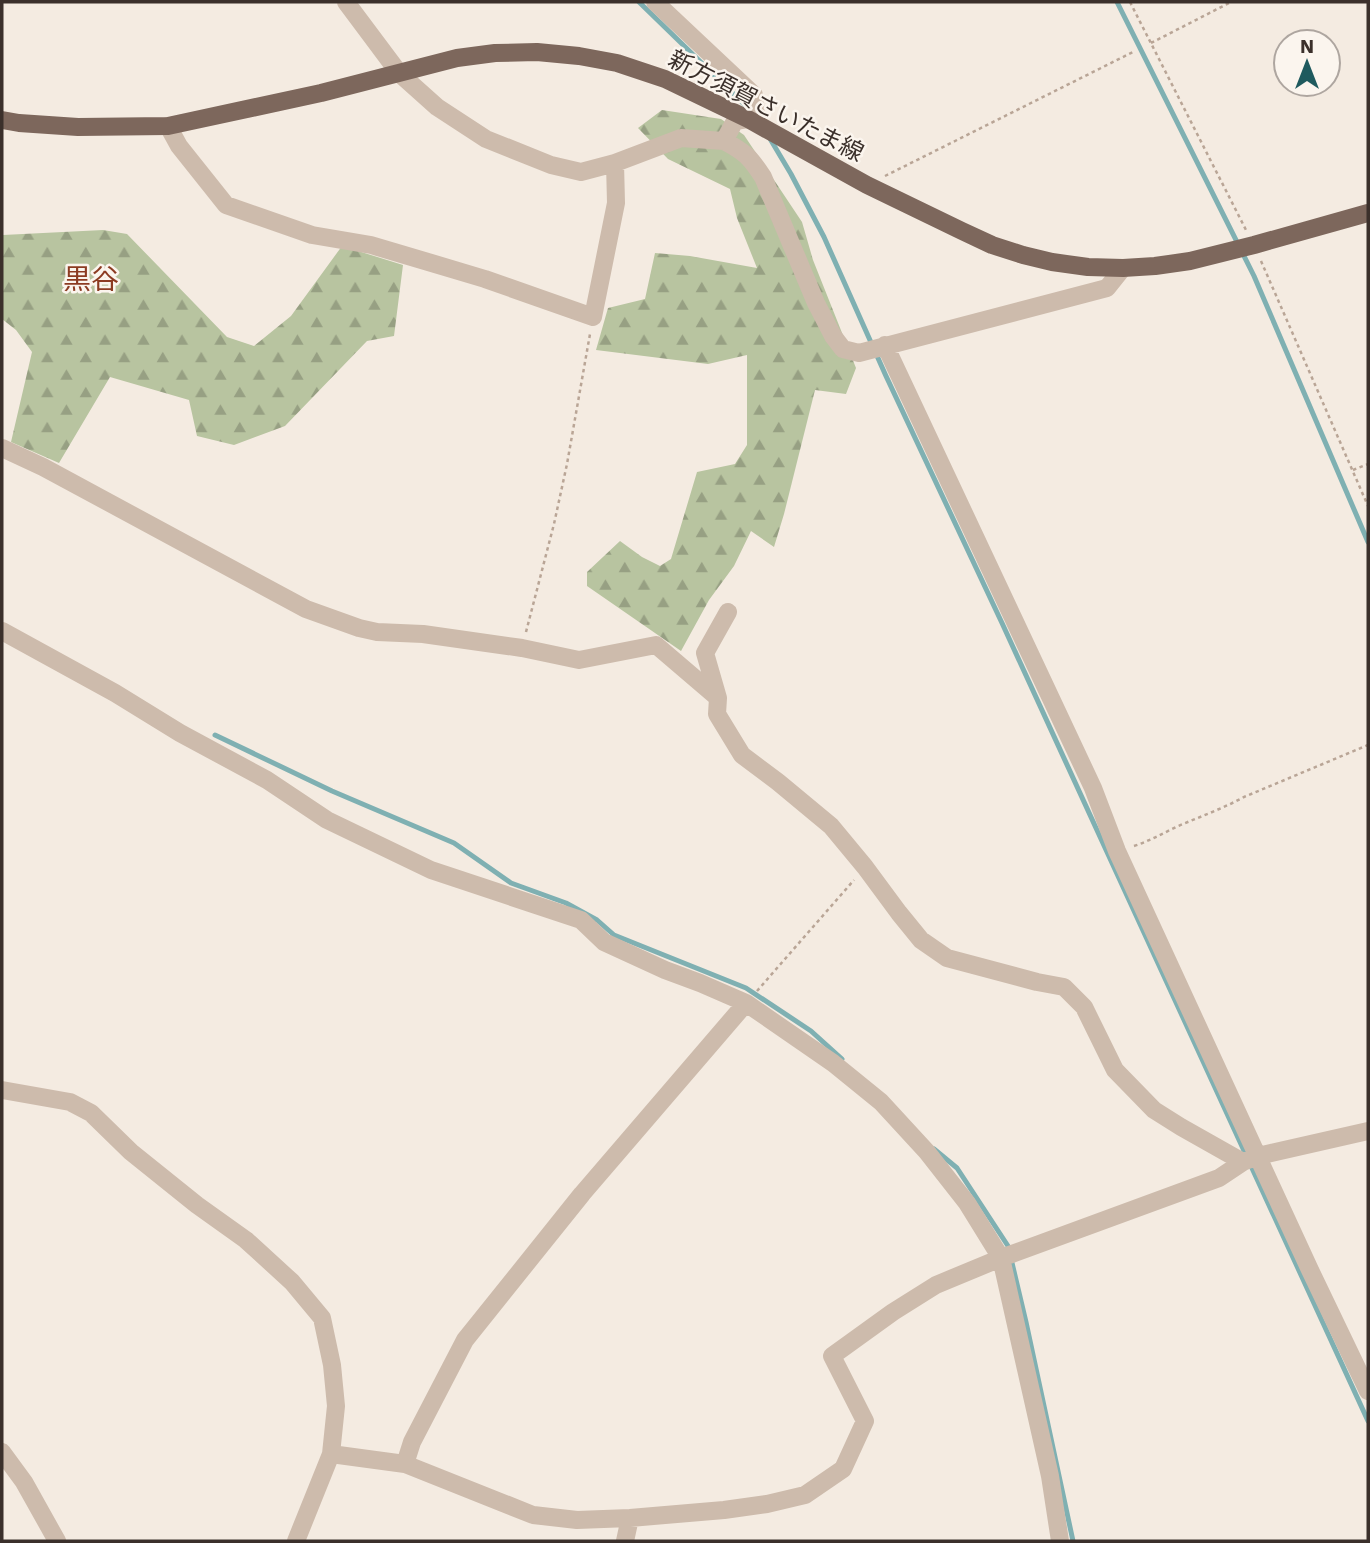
<svg xmlns="http://www.w3.org/2000/svg" width="1370" height="1543" font-family="'Work Sans','Noto Sans JP',sans-serif">
  <style>
    .forest { fill: url(#forest-firs) }
    .lines { fill: none; stroke-linecap: round; stroke-linejoin: round }
    .stream { stroke: #7fb0b2; stroke-width: 5 }
    .path { stroke: #b9a596; stroke-width: 2.5; stroke-dasharray: 3.5 3.5; stroke-linecap: butt }
    .minor { stroke: #cdbbac; stroke-width: 18 }
    .major { stroke: #7d675c; stroke-width: 18 }
    .labels { text-anchor: middle; stroke-width: 5; stroke-linejoin: round; paint-order: stroke }
    .street-label { font-size: 24px; fill: #3b302b; stroke: #fbf5ee }
    .quarter-label { font-size: 28px; fill: #8c3b22; stroke: #fbf5ee }
  </style>
  <defs>
    <pattern id="forest-firs" width="22" height="20" patternUnits="userSpaceOnUse" patternTransform="scale(1.75)"><rect width="22" height="20" fill="#b8c4a0"/><path d="M5 1l3.5 6h-7zM16 11l3.5 6h-7z" fill="#97a083"/></pattern>
  </defs>
  <rect width="100%" height="100%" fill="#f4ebe1"/>
  <!-- forest -->
  <path class="forest" d="M662,110L721,119L744,135L802,222L813,260L856,368L846,394L815,390L784,514L774,547L751,531L734,566L709,600L681,651L587,586V572L620,541L642,557L660,566L671,559L697,472L735,464L747,445V355L708,364L596,350L608,308L645,299L655,253L690,256L757,268L737,218L730,189L668,159L638,128Z
    M103,230L127,234L227,337L254,346L291,316L342,246L403,265L394,336L367,341L285,426L234,445L197,436L189,400L110,377L59,463L11,442L32,352L16,330L2,319V237L3,235Z"/>
  <g class="lines">
    <!-- stream -->
    <path class="stream" d="M639,2L749,109
      M1117,2L1254,276L1368,542
      M769,137L791,174L824,237L886,376L1002,623L1368,1421
      M215,735L332,791L454,843L511,883L566,903L597,920L614,935L746,988L811,1031L842,1059
      M934,1149L957,1168L1008,1246L1026,1322L1073,1541"/>
    <!-- path -->
    <path class="path" d="M1130,2L1246,230
      M1151,43L1231,2
      M885,176L1135,51
      M1261,261L1368,506
      M1353,470L1368,464
      M526,632L554,524L567,464L590,334
      M1134,846C1149,841 1162,834 1176,827C1199,817 1222,809 1244,797L1368,745
      M757,991L854,880"/>
    <!-- minor -->
    <path class="minor" d="M346,2L399,73L437,107L486,139L551,165L581,172L615,163L681,138L724,141L735,121L748,119L756,111L754,95L655,2
      M168,126L179,146L226,205L312,235L371,245L485,279L593,317L616,203L615,163
      M724,141C745,152 750,157 763,177L816,303L833,336L843,349L859,353L1107,288L1123,268
      M885,345L1093,788L1117,851L1310,1270L1368,1391
      M2,448L43,467L306,609L359,628L377,632L423,634L522,648L579,660L656,645L718,698
      M728,612L705,653L718,698L717,714L742,755L778,782L831,826L865,867L899,913L921,940L947,958L1037,982L1064,987L1084,1007L1115,1070L1154,1110L1181,1127L1243,1162
      M2,631L115,693L180,733L267,780L327,820L431,870L581,920L604,942L665,970L700,983L746,1003L833,1063L881,1102L927,1152L967,1203L1001,1258L1050,1476L1060,1541
      M2,1090L70,1102L91,1113L131,1152L197,1205L246,1240L292,1282L322,1318L332,1365L336,1406L331,1454L296,1541
      M2,1452L24,1482L57,1541
      M331,1454L405,1464L533,1515L577,1520L630,1518L724,1510L767,1504L805,1495L843,1469L865,1421L832,1356L893,1312L936,1285L1001,1258L1219,1178L1243,1162L1258,1156L1368,1131
      M405,1464L412,1442L465,1340L582,1194L746,1003
      M625,1541L630,1518"/>
    <!-- major -->
    <path class="major" d="M2,120L19,123L78,127L168,126L321,93L457,58L495,53L537,52L579,56L617,63L665,79L748,119L867,185L962,231L992,245L1023,255L1052,262L1088,267L1123,268L1155,266L1190,261L1254,245L1368,213"/>
  </g>
  <g class="labels">
    <!-- street labels -->
    <g class="street-label">
      <text transform="translate(766 106) rotate(27)" y="8">新方須賀さいたま線</text>
    </g>
    <!-- quarter labels -->
    <g class="quarter-label">
      <text x="91" y="289">黒谷</text>
    </g>
  </g>
  <!-- border -->
  <rect width="1370" height="1543" fill="none" stroke="#3b302b" stroke-width="7"/>
  <!-- north arrow -->
  <g transform="translate(1307 63)"><circle r="33" fill="#fbf5ee" stroke="#aea6a0" stroke-width="2"/>
  <path d="M0-5L12 26L0 18L-12 26Z" fill="#1f5a5e"/>
  <text y="-10" font-size="19" font-weight="bold" text-anchor="middle" fill="#3b302b">N</text>
  </g>
</svg>
